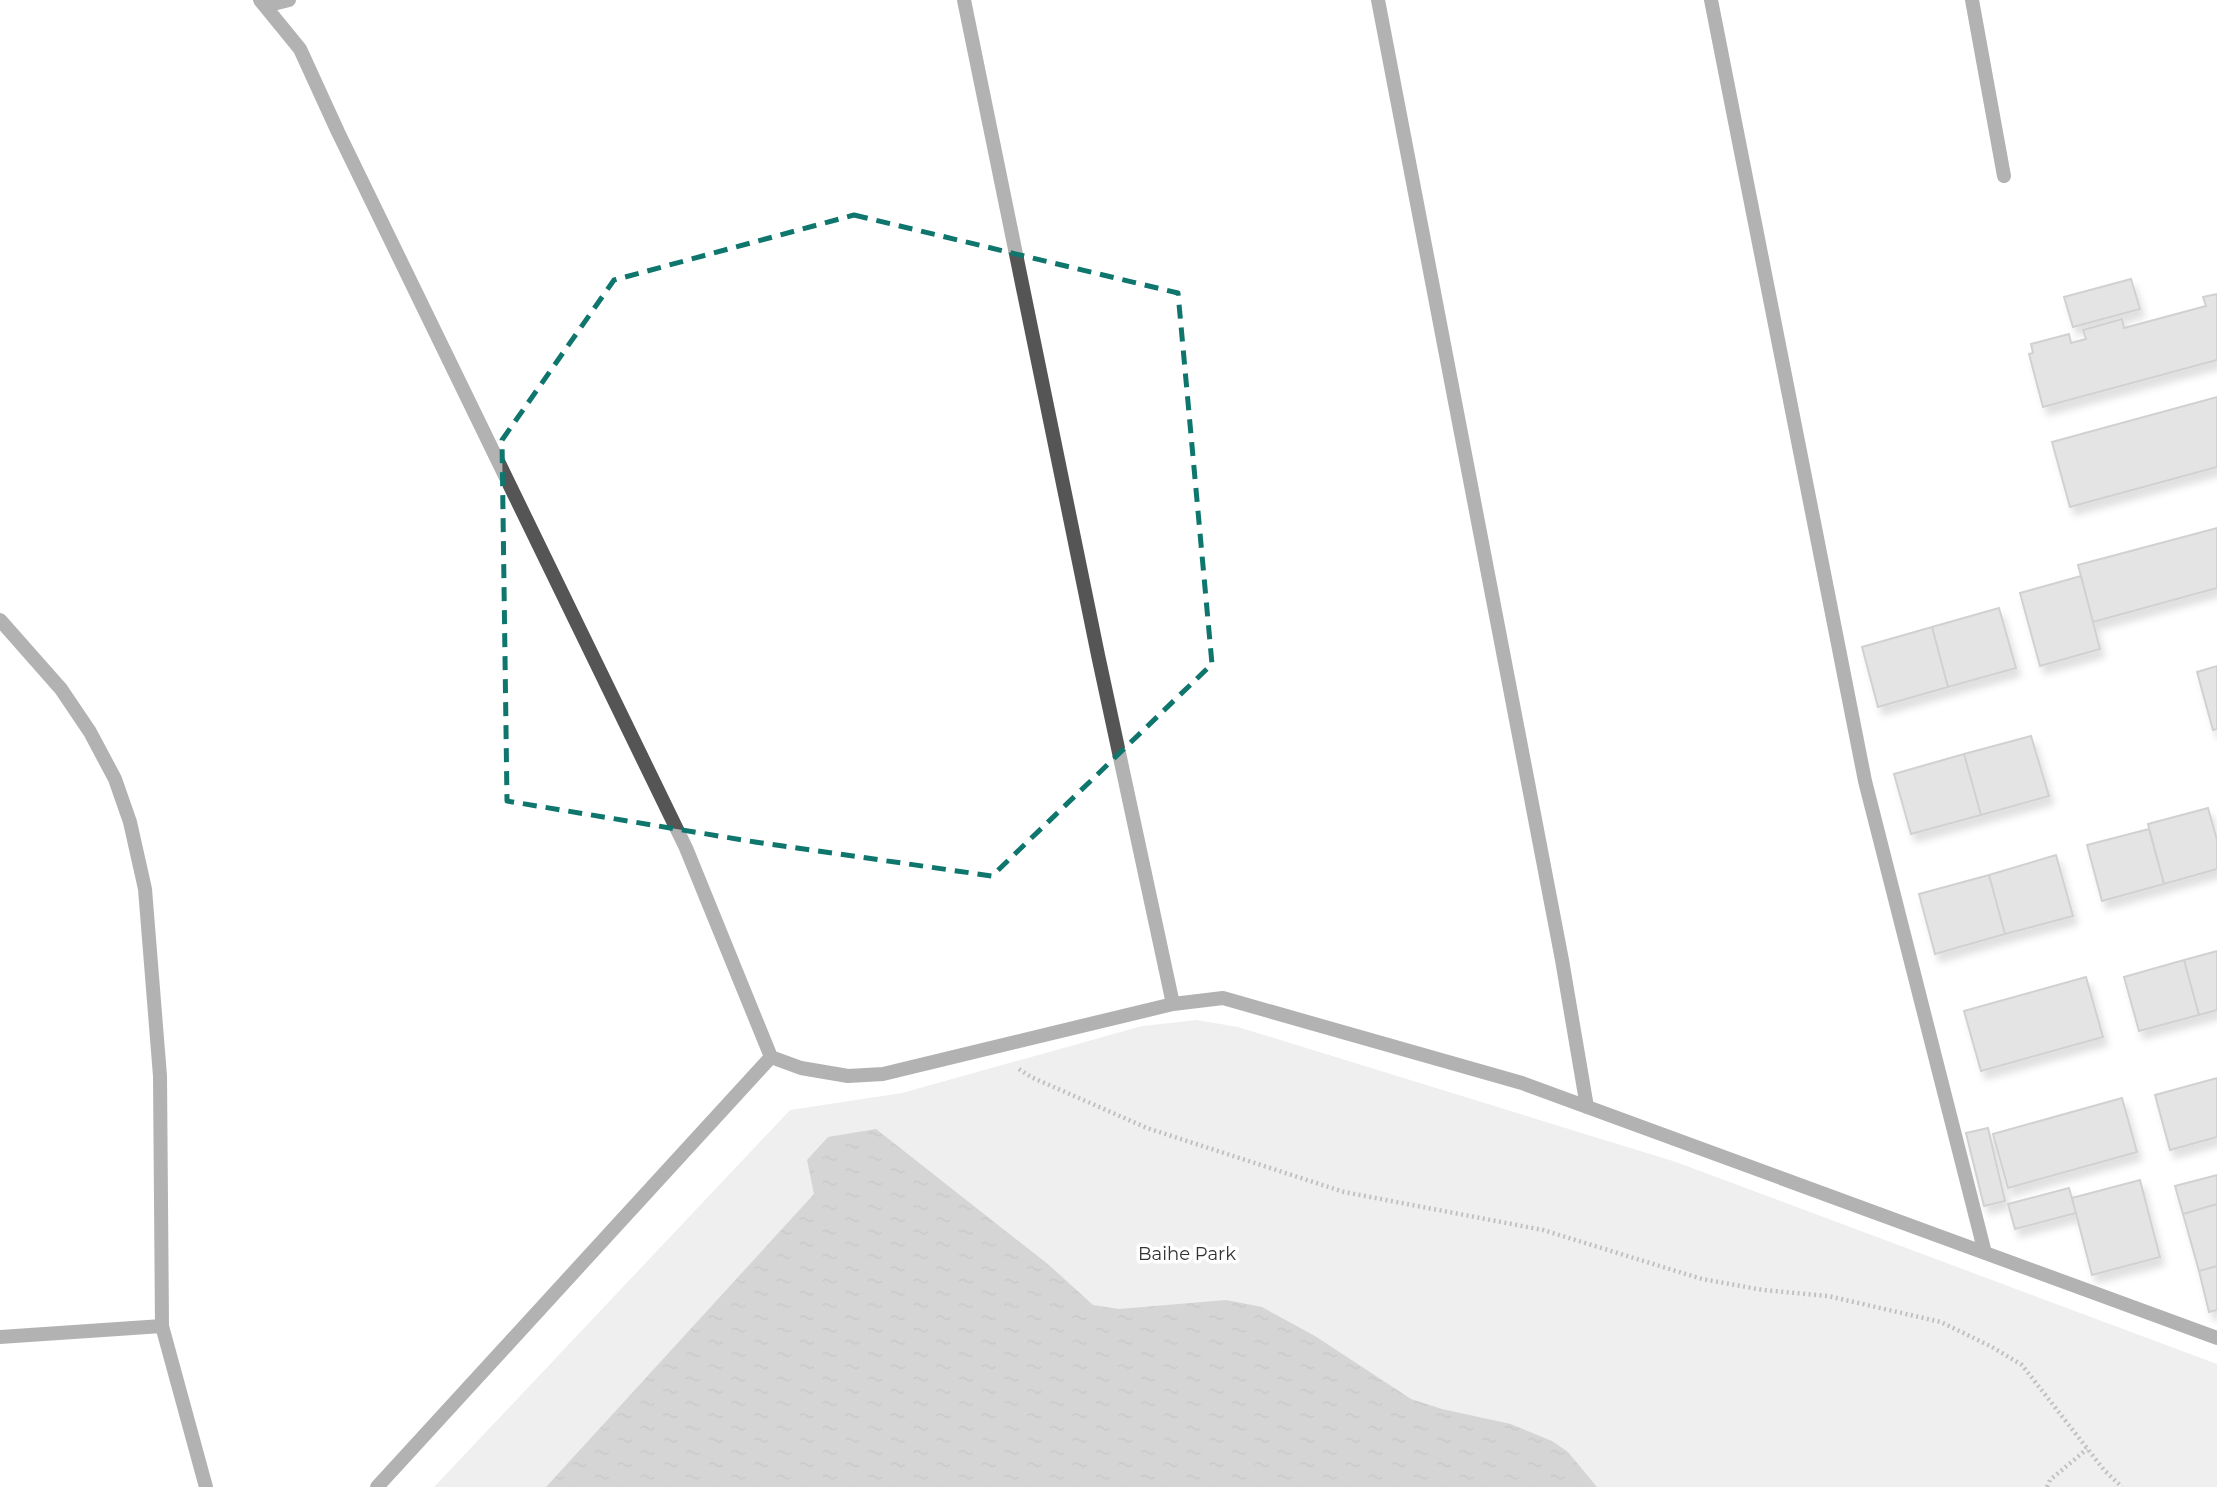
<svg xmlns="http://www.w3.org/2000/svg" width="2217" height="1487" font-family="Montserrat,sans-serif">
  <style>
    .green { fill: #dcdcdc }
    .water { fill: url(#water-ripples) }
    .building { fill: #c4c4c4; stroke: #999; stroke-width: 2; filter: url(#shadow) }
    .lines { fill: none; stroke-linecap: round; stroke-linejoin: round }
    .path { stroke: #777; stroke-width: 4.5; stroke-dasharray: 2 3.5; stroke-linecap: butt }
    .lane { stroke: #555; stroke-width: 14 }
    .street { stroke: #555; stroke-width: 14 }
    .marked { fill: none; stroke: #0f766e; stroke-width: 5; stroke-dasharray: 14 9; stroke-linejoin: round }
    .labels { text-anchor: middle; stroke-width: 7; stroke-linejoin: round; paint-order: stroke }
    .park-label { font-size: 18px; fill: #333; stroke: #fff }
  </style>
  <defs>
    <pattern id="water-ripples" width="26" height="14" patternUnits="userSpaceOnUse" patternTransform="scale(1.75)"><rect width="26" height="14" fill="#a3a3a3"/><path d="M2 4q2-2 4 0t4 0M15 11q2-2 4 0t4 0" fill="none" stroke="#8b8b8b"/></pattern>
    <filter id="shadow"><feDropShadow dx="4.5" dy="8" stdDeviation="3.5" flood-color="#0004"/></filter>
  </defs>
  <rect width="100%" height="100%" fill="#fff"/>
  <!-- green -->
  <path class="green" d="M1197,1020L1238,1027L1676,1162L2217,1364V1487H434L790,1110L902,1093L1142,1026Z"/>
  <!-- water -->
  <path class="water" d="M876,1129L1049,1265L1093,1305L1119,1309L1226,1300L1262,1307L1315,1336L1411,1399L1442,1409L1511,1424L1552,1441L1568,1452L1597,1487H546L814,1194L807,1160L828,1137Z"/>
  <!-- building -->
  <path class="building" d="M2131,279L2140,309L2073,327L2064,297Z
    M2217,294V360L2043,407L2029,354L2033,353L2031,344L2069,334L2071,343L2086,339L2083,330L2122,319L2124,328L2206,306L2203,297Z
    M2217,397V467L2070,507L2052,442Z
    M2217,528V588L2093,622L2078,565Z
    M2081,576L2100,649L2040,666L2020,593Z
    M1999,608L2016,668L1948,687L1932,627Z
    M1932,627L1948,687L1878,707L1862,647Z
    M2217,666V729L2213,730L2197,672Z
    M2031,736L2049,796L1981,815L1964,754Z
    M1964,754L1981,815L1911,834L1894,774Z
    M2208,808L2217,840V869L2164,884L2148,824Z
    M2149,829L2164,884L2102,901L2087,845Z
    M2056,855L2073,916L2005,934L1989,875Z
    M1989,875L2005,934L1935,954L1919,894Z
    M2217,951V1010L2199,1015L2184,960Z
    M2184,960L2199,1015L2139,1031L2124,977Z
    M2086,977L2103,1037L1981,1071L1964,1011Z
    M2217,1078V1137L2170,1150L2155,1095Z
    M2122,1098L2137,1152L2008,1188L1993,1134Z
    M1988,1128L2005,1201L1984,1206L1966,1133Z
    M2217,1175V1204L2183,1214L2175,1186Z
    M2140,1180L2160,1257L2092,1275L2072,1198Z
    M2069,1188L2076,1213L2015,1229L2008,1204Z
    M2217,1204V1266L2199,1271L2183,1214Z
    M2217,1266V1310L2209,1312L2199,1271Z"/>
  <g class="lines">
    <!-- path -->
    <path class="path" d="M1019,1069L1031,1077L1147,1128L1344,1192L1543,1230L1702,1279L1763,1290L1828,1296L1941,1322L1992,1347L2022,1365L2104,1470L2122,1487
      M2047,1487L2050,1480L2087,1449"/>
    <!-- lane -->
    <path class="lane" d="M1972,0L2004,176"/>
    <!-- street -->
    <path class="street" d="M260,0L300,49L338,132L686,848L771,1057L801,1068L848,1076L883,1074L1173,1004L1223,998L1522,1083L2217,1338
      M964,0L1098,655L1173,1004
      M1378,0L1562,960L1587,1107
      M1711,0L1865,781L1985,1253
      M265,6L289,0
      M0,620L61,689L90,732L115,779L130,822L145,889L160,1076L162,1326L206,1487
      M0,1337L162,1326
      M377,1487L771,1057"/>
  </g>
  <!-- marked area -->
  <path d="M0 0H2217V1487H0ZM854,215L1178,293L1212,664L992,876L755,842L507,801L502,440L614,280Z" fill="#fff" fill-opacity=".55" fill-rule="evenodd"/>
  <path class="marked" d="M854,215L1178,293L1212,664L992,876L755,842L507,801L502,440L614,280Z"/>
  <g class="labels">
    <!-- park labels -->
    <g class="park-label">
      <text x="1187" y="1260">Baihe Park</text>
    </g>
  </g>
</svg>
